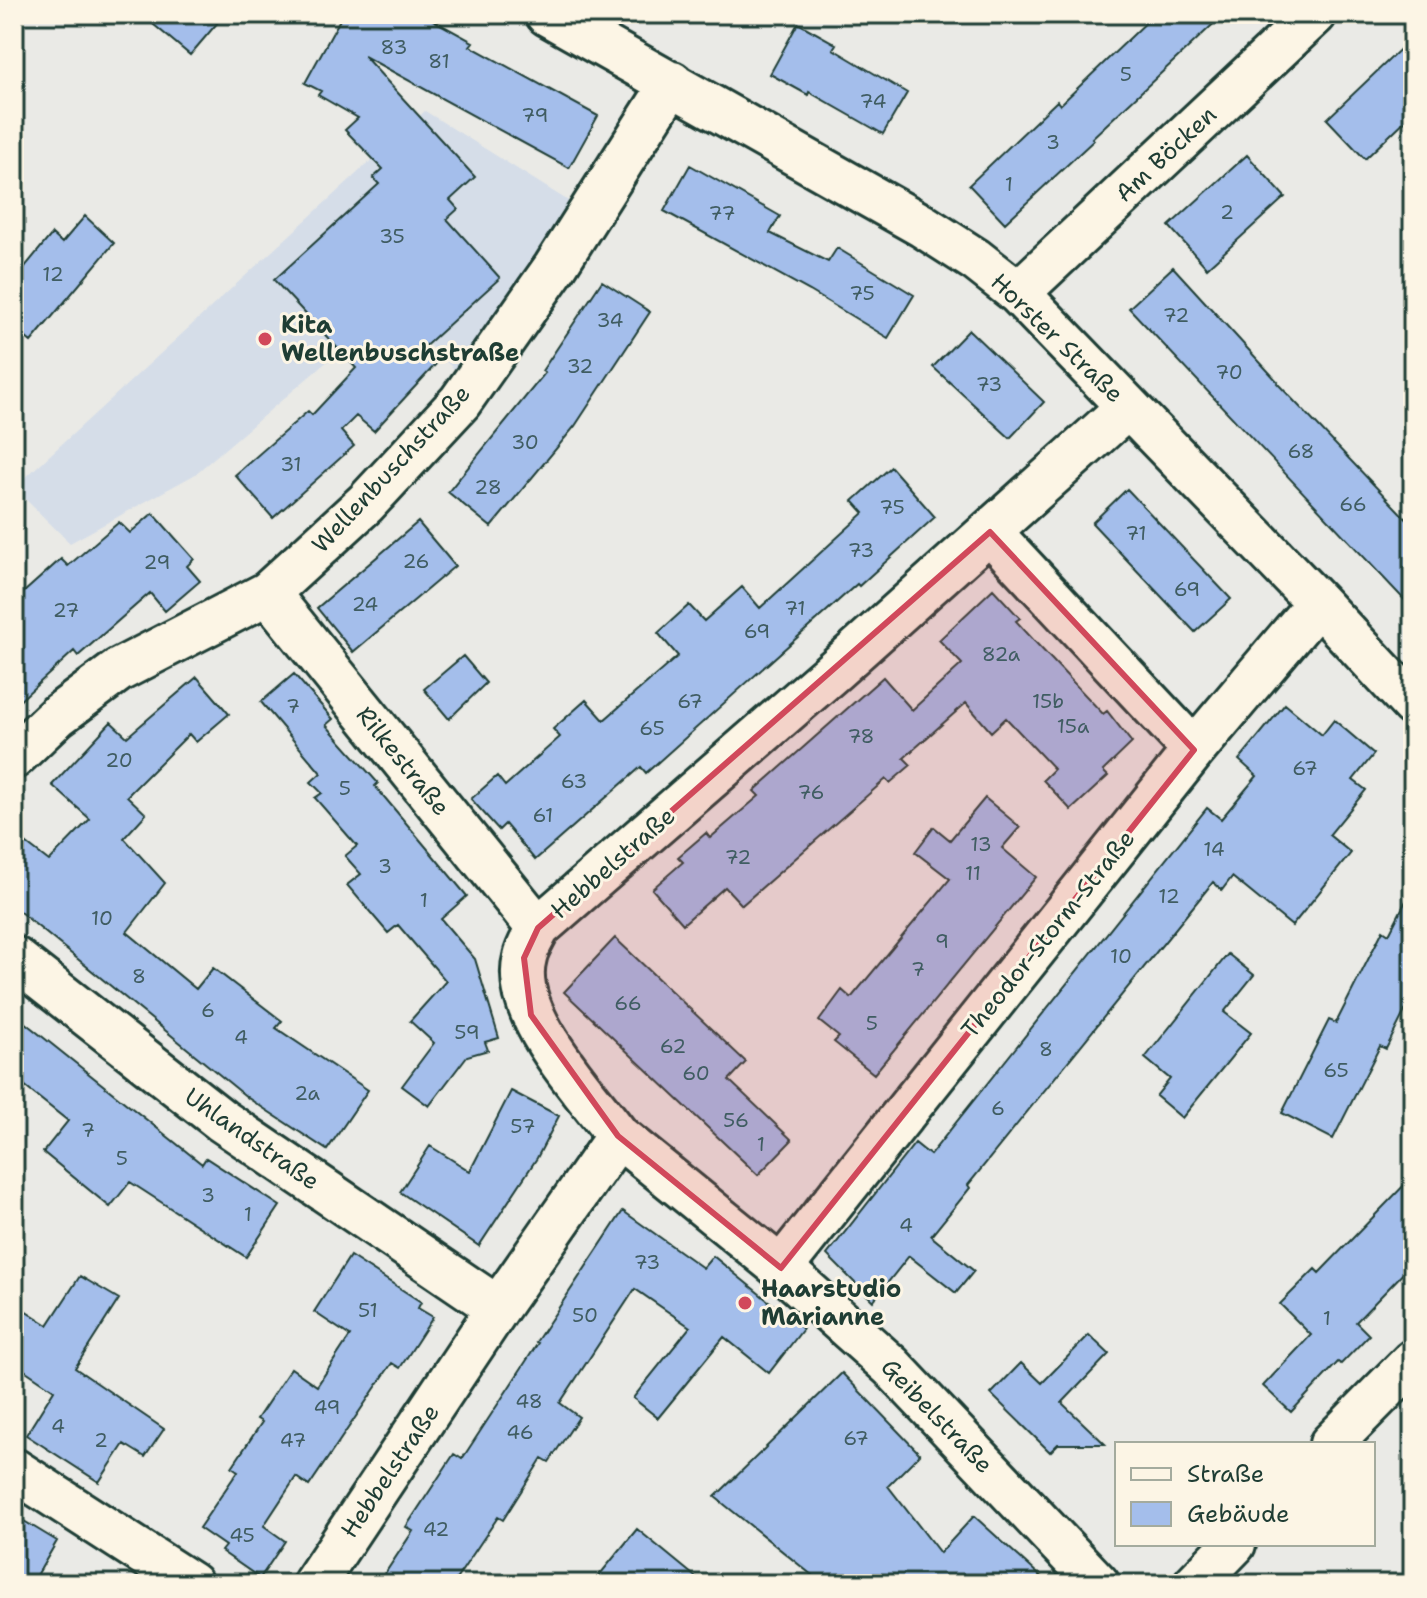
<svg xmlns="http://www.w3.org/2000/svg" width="1427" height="1598" font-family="'Shantell Sans',sans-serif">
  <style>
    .built { fill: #d5dde8 }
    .building { fill: #a4beeb; stroke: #1f3d34; stroke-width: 2 }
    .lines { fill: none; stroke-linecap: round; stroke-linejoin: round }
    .minor-casing { stroke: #1f3d34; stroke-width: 48 }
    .minor { stroke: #fcf5e5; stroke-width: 42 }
    .marked { fill: #d1495b; fill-opacity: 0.2; stroke: #d1495b; stroke-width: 6; stroke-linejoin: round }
    .poi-dot { fill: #d1495b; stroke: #fcf5e5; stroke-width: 3 }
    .labels { text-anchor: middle; stroke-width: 6; stroke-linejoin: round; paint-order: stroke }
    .number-label { font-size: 20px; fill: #405d62 }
    .street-label { font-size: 24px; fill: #1f3d34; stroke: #fcf5e5 }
    .poi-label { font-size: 24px; font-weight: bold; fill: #1f3d34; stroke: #fcf5e5; text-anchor: start }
  </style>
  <rect width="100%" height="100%" fill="#eaeae6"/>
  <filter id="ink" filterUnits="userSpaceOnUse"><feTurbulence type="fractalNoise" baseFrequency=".0125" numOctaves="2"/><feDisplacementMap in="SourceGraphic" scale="16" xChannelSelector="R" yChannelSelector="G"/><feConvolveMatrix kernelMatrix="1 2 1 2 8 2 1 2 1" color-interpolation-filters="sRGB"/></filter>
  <g filter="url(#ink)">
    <!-- built -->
    <path class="built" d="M425,111L570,202L456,371L391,307L194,475L70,543L14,488Z"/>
    <!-- building -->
    <path class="building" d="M141,14H225L190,55Z
      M343,14H422L473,42L470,46L598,116L569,168L364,56L475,177L450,200L458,209L447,219L500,278L421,350L436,364L374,431L356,416L341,431L354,446L273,518L235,475L308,411L312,415L356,368L274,280L379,184L373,178L383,169L345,130L358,118L318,95L321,91L305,83Z
      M1155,14H1224L1092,138L1094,140L1005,223L969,185L1057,101L1060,105Z
      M798,23L836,44L833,49L907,93L883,134L809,92L808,95L770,74Z
      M1413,37V113L1365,159L1327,119Z
      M1247,155L1285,197L1207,268L1169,226Z
      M690,165L780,216L770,233L828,262L837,248L914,295L888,338L810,291L664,211Z
      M85,216L114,243L31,342L14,328V280L52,234L62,243Z
      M1173,267L1278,382L1277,383L1413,526V609L1129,308Z
      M602,281L650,312L575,426L491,527L448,492L545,373L542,371Z
      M969,330L1044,402L1010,438L933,367Z
      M891,467L935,517L859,586L857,584L646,773L641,767L535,860L505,824L499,830L471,799L497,776L505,786L560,737L553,729L586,700L604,720L678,656L658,633L689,605L704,621L742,587L760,608L864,513L853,501Z
      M1127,489L1231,599L1195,632L1092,523Z
      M153,513L194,559L187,566L200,581L165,611L150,593L78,656L74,651L14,706V601L61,559L68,566L119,522L130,533Z
      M418,522L455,566L353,652L317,608Z
      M993,589L1020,618L1016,621L1038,645L1103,714L1107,711L1132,743L1103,771L1108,776L1071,810L1043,780L1054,769L1006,718L991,732L966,703L904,758L911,765L890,783L886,779L742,905L725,887L683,924L652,889L683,862L678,857L706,833L710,838L759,796L754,791L883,677L912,710L962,664L939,640Z
      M463,656L486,683L449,719L424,689Z
      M294,674L333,719L326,725L378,783L375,786L467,896L441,919L475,959L499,1038L485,1042L488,1050L467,1056L429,1106L402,1086L434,1043L410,1021L446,981L398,925L388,933L347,885L361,874L345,856L357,846L315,798L322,793L311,782L321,773L261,702Z
      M197,677L229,714L196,742L189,734L127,796L146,814L124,838L165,883L127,932L196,989L213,968L282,1021L276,1028L368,1090L327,1150L248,1098L14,907V834L49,861L90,819L52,785L111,722L127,737Z
      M1285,704L1322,735L1334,720L1374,754L1353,780L1366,790L1329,835L1351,853L1292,926L1232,877L1222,890L1213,882L968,1185L970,1188L931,1236L974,1271L956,1293L909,1256L873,1301L827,1255L915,1143L930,1155L1207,808L1221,819L1257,776L1239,760Z
      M985,798L1020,827L1002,848L1036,877L874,1074L834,1042L839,1037L819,1021L842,990L851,998L950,879L915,852L934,827L950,840Z
      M1413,887V995L1386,1049L1380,1046L1333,1139L1282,1113L1329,1020L1336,1023L1383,930L1389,934Z
      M615,938L746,1062L729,1080L792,1140L758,1175L564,992Z
      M1228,954L1254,975L1224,1012L1251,1033L1182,1118L1156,1096L1170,1079L1145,1058Z
      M14,1014L202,1164L206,1158L280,1206L246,1257L130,1182L110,1207L43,1152L68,1121L14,1078Z
      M511,1091L559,1116L537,1158L479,1246L400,1192L430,1146L470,1171Z
      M1413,1176V1263L1356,1322L1369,1335L1341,1364L1338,1362L1291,1412L1263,1386L1311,1335L1280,1304L1315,1269L1319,1273Z
      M623,1211L703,1268L713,1256L803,1329L769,1373L724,1337L658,1418L633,1398L690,1327L635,1289L560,1403L579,1417L549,1462L542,1458L503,1520L498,1517L453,1584H378L413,1531L406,1527L454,1454L462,1459L538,1343L536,1342Z
      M350,1256L421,1302L418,1308L433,1317L400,1368L392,1363L309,1486L296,1477L265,1524L264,1526L285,1541L260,1578L221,1551L225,1546L199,1528L238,1471L232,1467L262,1422L257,1419L291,1368L317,1386L350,1336L314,1312Z
      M80,1276L119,1299L75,1368L164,1429L145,1457L124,1444L99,1482L26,1435L54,1390L14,1363V1303L48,1325Z
      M1089,1335L1109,1354L1062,1403L1105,1444H1058L1050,1452L991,1394L1021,1363L1042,1383Z
      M842,1373L920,1454L888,1486L940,1553L974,1516L1049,1584H823L715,1497Z
      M14,1515L57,1541L32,1584H14Z
      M637,1529L704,1584H592Z"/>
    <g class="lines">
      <!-- minor casing -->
      <g class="minor-casing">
        <path id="minor" d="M547,14L923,226L976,260L1018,293L1318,603L1413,705
          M1018,293L1315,14
          M990,532L1194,750
          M268,593L538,928
          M14,757L57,716L119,670L268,593L366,503L460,402L555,267L672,83
          M14,958L221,1120L498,1308
          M618,1136L781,1268L891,1366L1098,1584
          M781,1268L1194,750L1318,603
          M1331,1444L1413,1361
          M14,1470L191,1584
          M314,1584L498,1308L618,1136C586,1092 509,1014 525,957C527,947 534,937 538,928L837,668L1128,407
          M1195,1584L1234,1544"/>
      </g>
      <!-- minor -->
      <use href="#minor" class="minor"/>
    </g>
  </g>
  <!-- marked area -->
  <path class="marked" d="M990,532L1194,750L781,1268L618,1136L531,1015L524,958L538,928Z"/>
  <!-- markers -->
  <g class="poi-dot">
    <circle cx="265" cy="339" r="8"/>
    <circle cx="745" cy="1303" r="8"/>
  </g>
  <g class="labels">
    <!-- number labels -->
    <g class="number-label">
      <text x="394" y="54">83</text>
      <text x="439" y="68">81</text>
      <text x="1126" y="81">5</text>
      <text x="873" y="108">74</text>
      <text x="535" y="122">79</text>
      <text x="1053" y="149">3</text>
      <text x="1009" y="191">1</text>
      <text x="1227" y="219">2</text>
      <text x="722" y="220">77</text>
      <text x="392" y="243">35</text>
      <text x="53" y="281">12</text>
      <text x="862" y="300">75</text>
      <text x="1176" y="322">72</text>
      <text x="610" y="327">34</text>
      <text x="580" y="373">32</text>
      <text x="1229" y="379">70</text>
      <text x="989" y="391">73</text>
      <text x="525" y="449">30</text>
      <text x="1301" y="458">68</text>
      <text x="291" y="471">31</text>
      <text x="488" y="494">28</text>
      <text x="1353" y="511">66</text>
      <text x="892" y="514">75</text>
      <text x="1136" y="540">71</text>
      <text x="861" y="557">73</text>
      <text x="416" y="568">26</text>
      <text x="157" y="569">29</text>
      <text x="1187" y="596">69</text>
      <text x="365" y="611">24</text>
      <text x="795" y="615">71</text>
      <text x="66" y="617">27</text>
      <text x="757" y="638">69</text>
      <text x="1001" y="661">82a</text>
      <text x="690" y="708">67</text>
      <text x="1048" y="708">15b</text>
      <text x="293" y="713">7</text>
      <text x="1073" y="733">15a</text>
      <text x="652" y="735">65</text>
      <text x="861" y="743">78</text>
      <text x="119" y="767">20</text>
      <text x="1305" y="775">67</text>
      <text x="574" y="788">63</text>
      <text x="345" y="795">5</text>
      <text x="811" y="799">76</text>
      <text x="543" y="822">61</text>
      <text x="981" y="851">13</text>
      <text x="1214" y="856">14</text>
      <text x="738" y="864">72</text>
      <text x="385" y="873">3</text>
      <text x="973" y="880">11</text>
      <text x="1169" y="903">12</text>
      <text x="424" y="907">1</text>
      <text x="102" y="925">10</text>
      <text x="942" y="948">9</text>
      <text x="1121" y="963">10</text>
      <text x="918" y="976">7</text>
      <text x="139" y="983">8</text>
      <text x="628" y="1010">66</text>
      <text x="208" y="1017">6</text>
      <text x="872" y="1030">5</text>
      <text x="467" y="1039">59</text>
      <text x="241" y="1044">4</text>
      <text x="673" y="1053">62</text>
      <text x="1046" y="1056">8</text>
      <text x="1336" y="1077">65</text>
      <text x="696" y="1080">60</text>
      <text x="307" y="1100">2a</text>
      <text x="998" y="1115">6</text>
      <text x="736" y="1127">56</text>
      <text x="523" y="1133">57</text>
      <text x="88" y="1137">7</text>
      <text x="761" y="1151">1</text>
      <text x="122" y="1165">5</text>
      <text x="208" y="1202">3</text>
      <text x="248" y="1221">1</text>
      <text x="906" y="1232">4</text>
      <text x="647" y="1269">73</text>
      <text x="368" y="1317">51</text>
      <text x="585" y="1322">50</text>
      <text x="1327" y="1325">1</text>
      <text x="529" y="1408">48</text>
      <text x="327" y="1414">49</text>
      <text x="58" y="1433">4</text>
      <text x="520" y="1439">46</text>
      <text x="856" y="1445">67</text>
      <text x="101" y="1447">2</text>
      <text x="293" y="1447">47</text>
      <text x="436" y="1536">42</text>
      <text x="242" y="1542">45</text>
    </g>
    <!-- street labels -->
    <g class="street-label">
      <text transform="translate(1166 154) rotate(-43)" y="8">Am Böcken</text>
      <text transform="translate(1057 338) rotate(44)" y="8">Horster Straße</text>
      <text transform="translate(391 469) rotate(-47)" y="8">Wellenbuschstraße</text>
      <text transform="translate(403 761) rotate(51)" y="8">Rilkestraße</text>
      <text transform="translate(613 863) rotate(-41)" y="8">Hebbelstraße</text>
      <text transform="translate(1048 934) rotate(-51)" y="8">Theodor-Storm-Straße</text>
      <text transform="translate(252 1139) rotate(35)" y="8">Uhlandstraße</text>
      <text transform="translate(937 1416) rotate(46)" y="8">Geibelstraße</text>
      <text transform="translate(390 1471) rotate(-56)" y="8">Hebbelstraße</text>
    </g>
    <!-- poi labels -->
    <g class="poi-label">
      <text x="281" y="333">Kita<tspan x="281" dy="28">Wellenbuschstraße</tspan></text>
      <text x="761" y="1297">Haarstudio<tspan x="761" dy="28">Marianne</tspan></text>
    </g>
  </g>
  <!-- margin -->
  <rect width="1427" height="1598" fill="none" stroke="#fcf5e5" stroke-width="48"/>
  <rect x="24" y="24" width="1379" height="1550" fill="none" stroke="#1f3d34" stroke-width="3" filter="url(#ink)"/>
  <!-- legend -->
  <rect x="1115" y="1442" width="260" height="104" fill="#fcf5e5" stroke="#a4ab9e" stroke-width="2"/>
  <rect x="1131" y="1468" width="40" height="12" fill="#fcf5e5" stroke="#a4ab9e" stroke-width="2"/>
  <text x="1187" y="1482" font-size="24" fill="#1f3d34">Straße</text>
  <rect x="1131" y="1502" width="40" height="24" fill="#a4beeb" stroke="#a4ab9e" stroke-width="2"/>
  <text x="1187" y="1522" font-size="24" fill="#1f3d34">Gebäude</text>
</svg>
